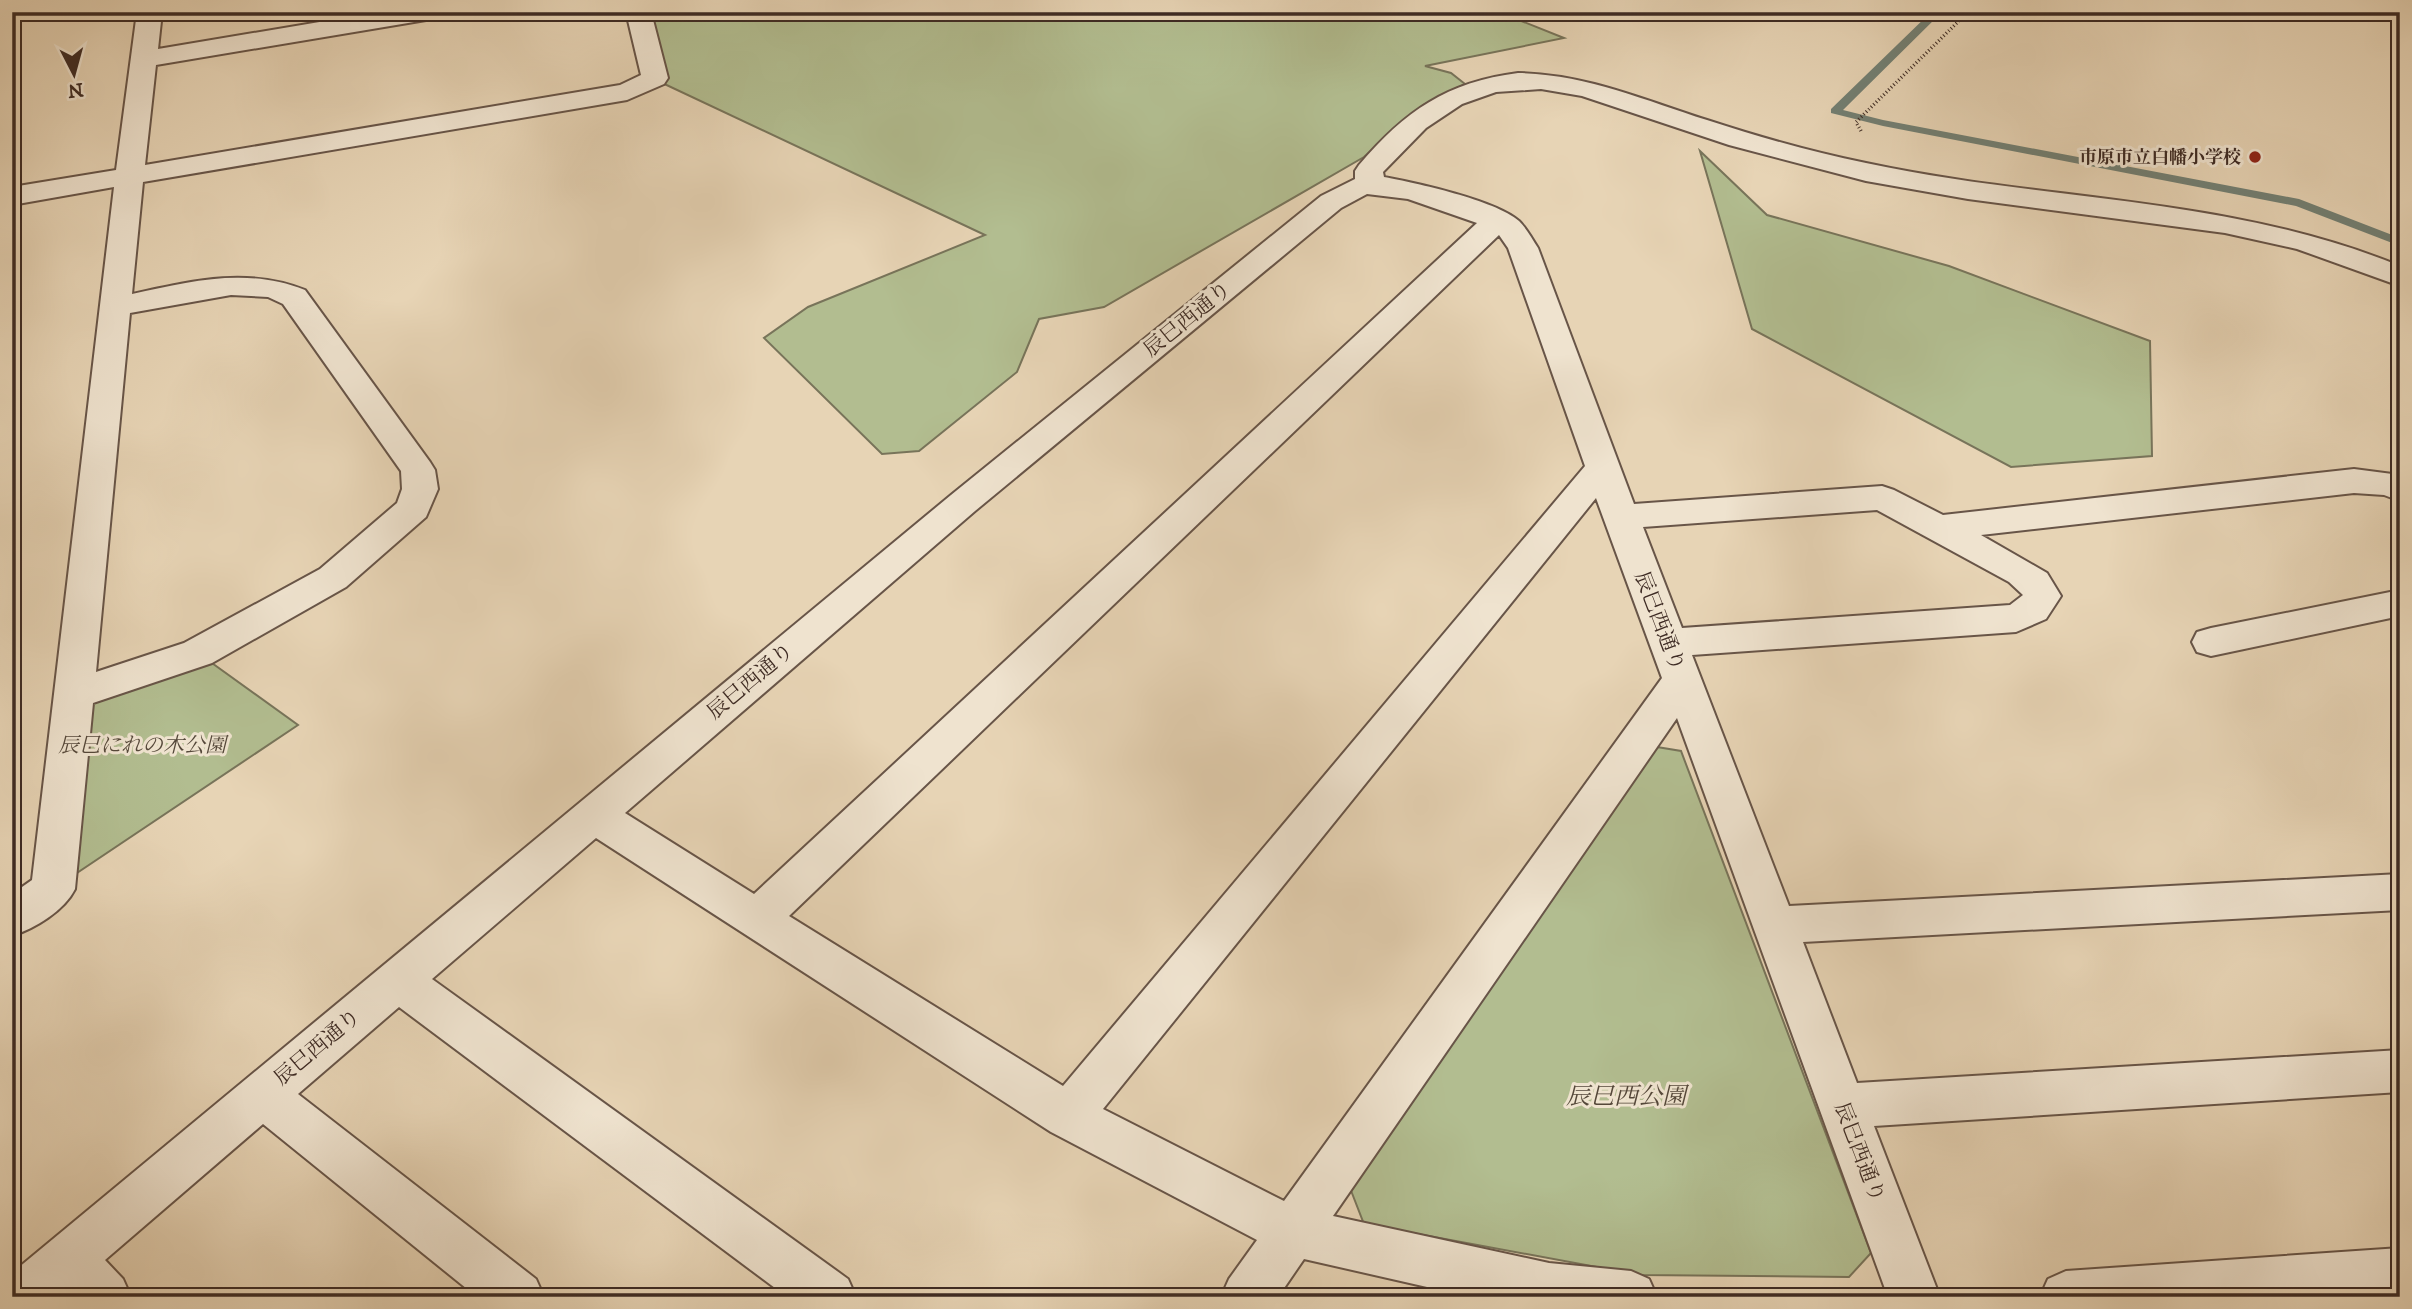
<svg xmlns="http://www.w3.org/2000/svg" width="2412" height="1309" font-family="'IM FELL DW Pica','Noto Serif JP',serif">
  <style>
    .green { fill: #b2bd90; stroke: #78745a; stroke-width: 2 }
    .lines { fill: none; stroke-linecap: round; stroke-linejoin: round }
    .stream { fill: #738074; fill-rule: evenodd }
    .minor-casing { stroke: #685548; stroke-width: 4 }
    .path { stroke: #3e2b24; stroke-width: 3.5; stroke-dasharray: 1 2.5; stroke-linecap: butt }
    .minor { fill: #efe3cf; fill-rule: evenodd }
    .poi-dot { fill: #8f2418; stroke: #efe3cf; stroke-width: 2.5 }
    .labels { text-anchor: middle; stroke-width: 6; stroke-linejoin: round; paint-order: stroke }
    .far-poi-label { font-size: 18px; font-weight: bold; fill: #3e2b24; stroke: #efe3cf; text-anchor: end }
    .street-label { font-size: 21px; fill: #3e2b24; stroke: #efe3cf }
    .park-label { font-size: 21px; font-style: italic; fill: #55483a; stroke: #efe3cf }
    .near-park-label { font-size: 24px; font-style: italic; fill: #55483a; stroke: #efe3cf }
  </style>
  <rect width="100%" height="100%" fill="#e7d4b5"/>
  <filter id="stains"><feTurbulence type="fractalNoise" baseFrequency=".00286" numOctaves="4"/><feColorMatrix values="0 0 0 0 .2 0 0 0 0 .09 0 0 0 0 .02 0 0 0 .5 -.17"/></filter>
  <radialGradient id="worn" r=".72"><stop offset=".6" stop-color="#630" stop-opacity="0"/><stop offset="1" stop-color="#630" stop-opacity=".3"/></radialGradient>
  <!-- green -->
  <path class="green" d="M642,12H1499L1564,38L1425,66L1451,73L1465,84L1423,105L1364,157L1104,307L1039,319L1017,372L919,451L882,454L764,338L808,307L985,235L658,81Z
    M1700,151L1767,215L1949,266L2150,341L2152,456L2011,467L1752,329Z
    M198,653L298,725L53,889L74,694Z
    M1657,747L1681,751L1871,1253L1849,1277L1640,1275L1364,1224L1350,1188Z"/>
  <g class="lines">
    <!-- stream -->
    <path class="stream" d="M1931,12H1942L1843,110L1883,120L2299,199L2400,238V246L2296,206L1883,126L1831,113V109Z"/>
    <!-- minor casing -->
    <g class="minor-casing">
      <path id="minor" d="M137,12H162L158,49L379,12H438L435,17L426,20L156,65L145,165L620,85L641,75L626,12H651L668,78L664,84L627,100L143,182L132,294C191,281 247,267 305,290L430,462L435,470L438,489L426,517L346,587L212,663L93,703L75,889C64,911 35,928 12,936V894L32,880L114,187L12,205V187L116,170ZM231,295L268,297L283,304L401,471L402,489L397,503L320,569L184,643L96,672L130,313Z
        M1518,73C1585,74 1644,100 1707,120C1759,137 1812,152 1866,163C2047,202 2225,195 2400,266V286L2297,249L2225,233L1968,199L1866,181L1729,145L1582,96L1541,89L1496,92L1462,104L1426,128L1383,172L1384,177C1416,183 1495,200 1519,221C1527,229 1532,239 1538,248L1634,504L1882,486L1894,490L1943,515L2354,469L2400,475V501L2384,495L2354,493L1981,535L2047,573L2061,596L2046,619L2016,632L1692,655L1789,906L2400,874V910L1803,942L1857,1083L2400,1050V1092L1874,1126L1940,1297H1888L1677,718L1333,1216L1549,1263L1631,1271L1649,1279L1657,1297H1471L1304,1259L1278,1297H1221L1229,1279L1257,1240L1051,1132L596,838L432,979L848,1279L856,1297H787L399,1007L298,1094L536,1279L544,1297H477L263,1124L105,1260L123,1279L131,1297H69L66,1294L63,1297H12V1273L951,495L1321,196L1355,179V171L1359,165C1405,111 1447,82 1518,73ZM1367,194L1408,199L1477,223L754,894L625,813L975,511L1341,208ZM1499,235L1508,248L1585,466L1063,1086L789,916ZM1596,498L1662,678L1284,1201L1103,1109ZM1877,510L2009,582L2023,595L2010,605L1682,628L1643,527Z
        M2400,590V616L2211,656L2197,652L2192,642L2197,632L2211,628Z
        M2400,1248V1297H2040L2048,1279L2066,1271Z"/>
    </g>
    <!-- path -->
    <path class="path" d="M1861,131L1856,122L1968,12"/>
    <!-- minor -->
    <use href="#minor" class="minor"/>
  </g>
  <!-- markers -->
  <circle class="poi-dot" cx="2255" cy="157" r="7"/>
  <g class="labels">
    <!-- far-poi labels -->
    <g class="far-poi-label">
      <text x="2241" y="163">市原市立白幡小学校</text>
    </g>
    <!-- street labels -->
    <g class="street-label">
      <text transform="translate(1187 319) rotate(-39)" y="7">辰巳西通り</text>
      <text transform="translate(1660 621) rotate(69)" y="7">辰巳西通り</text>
      <text transform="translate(750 681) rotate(-40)" y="7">辰巳西通り</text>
      <text transform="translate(317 1047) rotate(-40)" y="7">辰巳西通り</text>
      <text transform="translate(1860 1152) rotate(69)" y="7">辰巳西通り</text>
    </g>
    <!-- park labels -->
    <g class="park-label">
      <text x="142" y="752">辰巳にれの木公園</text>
    </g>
    <!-- near-park labels -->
    <g class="near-park-label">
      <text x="1626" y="1104">辰巳西公園</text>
    </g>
  </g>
  <!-- margin -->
  <rect width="2412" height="1309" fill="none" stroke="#e7d4b5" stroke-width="42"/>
  <rect x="14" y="14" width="2384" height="1281" fill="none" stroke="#3e2b24" stroke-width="3.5"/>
  <rect x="21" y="21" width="2370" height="1267" fill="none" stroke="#3e2b24" stroke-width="2"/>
  <!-- north arrow -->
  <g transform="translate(74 74) rotate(174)" stroke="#efe3cf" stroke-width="5" paint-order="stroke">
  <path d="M0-5L12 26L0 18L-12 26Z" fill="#3e2b24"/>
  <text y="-10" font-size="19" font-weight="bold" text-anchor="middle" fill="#3e2b24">N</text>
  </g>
  <rect width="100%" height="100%" filter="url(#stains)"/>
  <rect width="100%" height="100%" fill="url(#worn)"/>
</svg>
